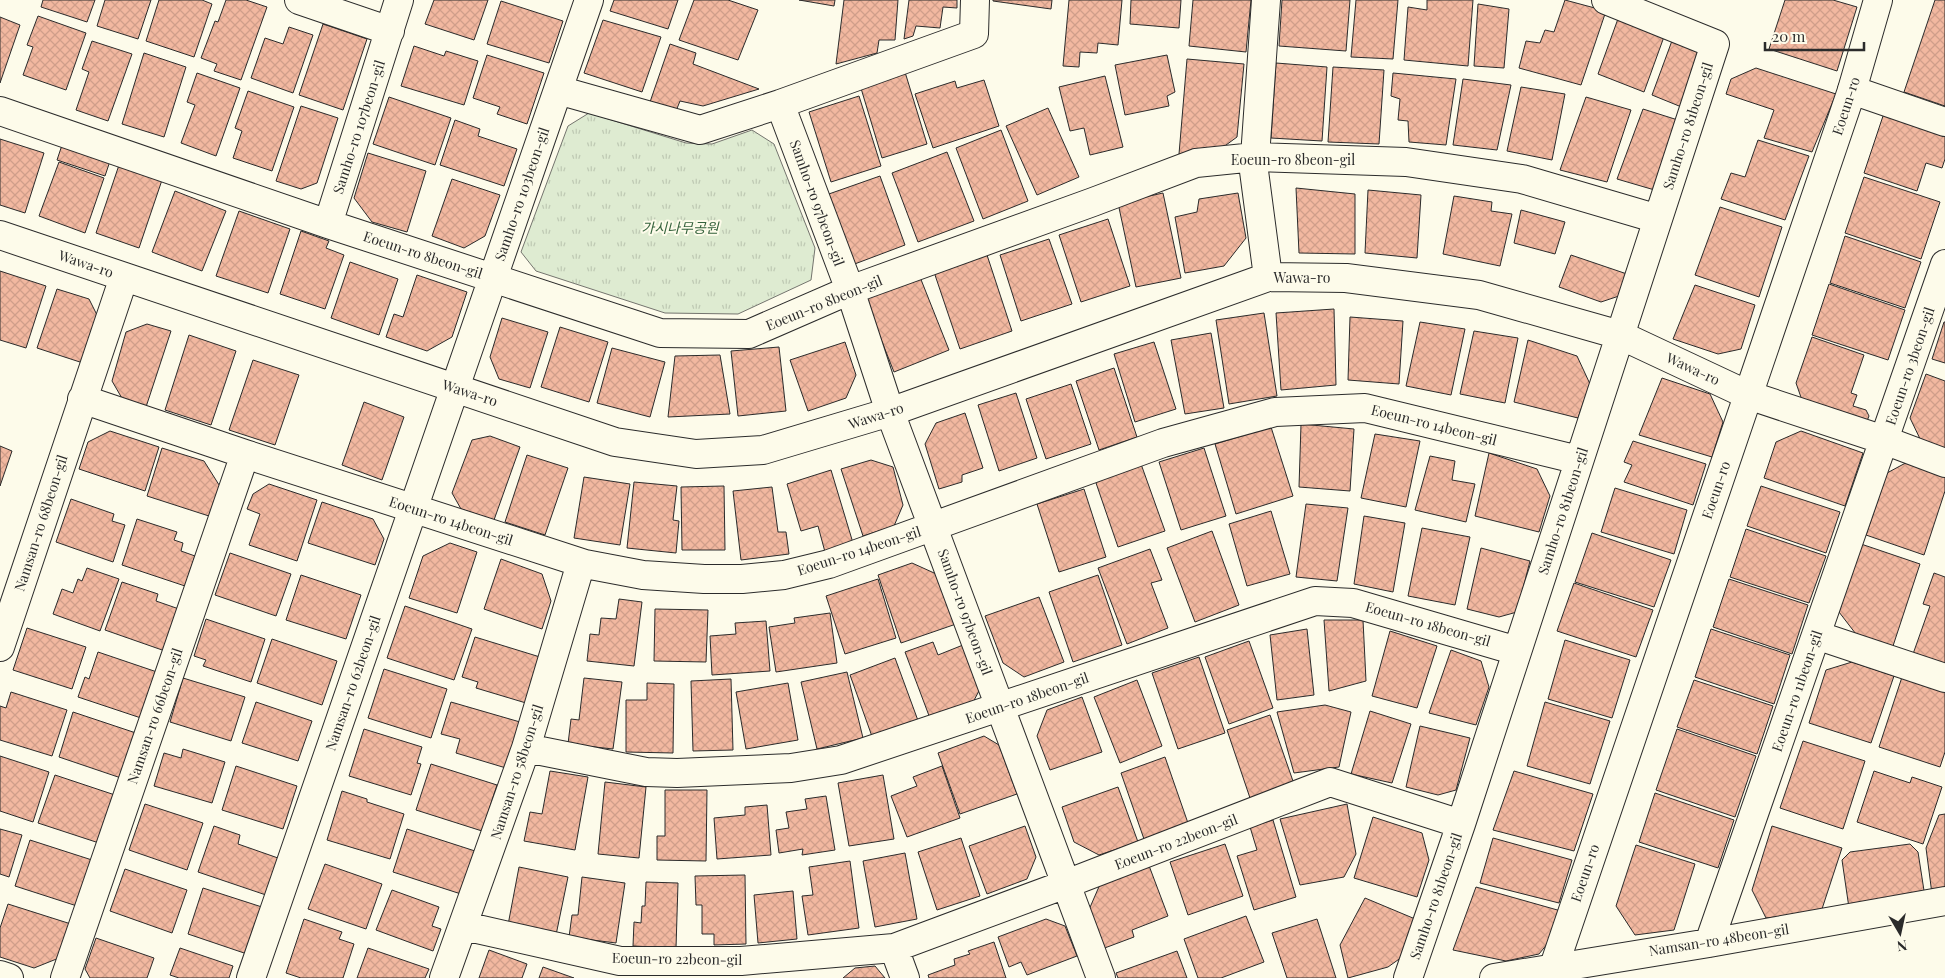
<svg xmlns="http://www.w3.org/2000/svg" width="1945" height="978" font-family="'Playfair Display','Noto Sans KR',serif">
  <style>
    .park { fill: url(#park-tufts); stroke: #74746e }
    .building { fill: url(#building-cross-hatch); stroke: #2b2b2b }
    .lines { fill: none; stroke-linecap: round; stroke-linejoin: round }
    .minor-casing { stroke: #2b2b2b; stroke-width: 30 }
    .major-casing { stroke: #2b2b2b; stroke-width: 30 }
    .minor { stroke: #fdfbea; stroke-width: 28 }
    .major { stroke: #fdfbea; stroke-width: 28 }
    .labels { text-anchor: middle; stroke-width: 4; stroke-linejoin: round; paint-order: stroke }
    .street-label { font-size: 14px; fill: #2b2b2b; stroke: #fdfbea }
    .park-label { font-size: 14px; font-style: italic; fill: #34623c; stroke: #fdfbea }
  </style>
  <defs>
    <pattern id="park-tufts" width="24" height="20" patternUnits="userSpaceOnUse" patternTransform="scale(1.25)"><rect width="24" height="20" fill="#deebd1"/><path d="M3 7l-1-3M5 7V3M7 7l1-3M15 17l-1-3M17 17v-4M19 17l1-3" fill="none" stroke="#bfcab4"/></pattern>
    <pattern id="building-cross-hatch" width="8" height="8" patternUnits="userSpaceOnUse" patternTransform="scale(1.25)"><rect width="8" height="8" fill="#f2b8a0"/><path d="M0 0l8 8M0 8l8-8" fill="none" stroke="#d09e8a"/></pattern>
  </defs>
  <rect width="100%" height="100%" fill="#fdfbea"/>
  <!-- park -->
  <path class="park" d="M589,113L686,143L712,144L752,130L774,144L815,248L811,280L738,314L665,313L536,271L521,252L568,126Z"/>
  <!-- building -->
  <path class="building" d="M43,0H95L87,22L41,7Z
    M105,0H151L138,39L97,26Z
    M159,0H202L212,4L194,57L146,41Z
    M226,0H246L267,7L241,80L214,71L217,64L201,58L215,21L218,22Z
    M434,0H488L474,40L425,24Z
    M614,0H678L668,29L610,11Z
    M694,0H728L758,10L738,60L679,40Z
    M799,0H835L834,6Z
    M844,0H898L895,40H879L877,53L836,64Z
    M909,0H957V8L943,7L940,28L916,26L913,36L904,39Z
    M993,0H1052L1051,9L993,1Z
    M1069,0H1122L1118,45L1098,43L1097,53L1080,52L1079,67L1063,66Z
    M1131,0H1181L1179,28L1130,24Z
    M1193,0H1251L1246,52L1189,46Z
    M1282,0H1350L1346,51L1279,46Z
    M1356,0H1398L1393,59L1351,57Z
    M1427,0H1473L1468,66L1404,60L1408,7L1427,10Z
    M1565,0L1606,11L1581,85L1519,68L1526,41L1540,43L1545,30L1554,32Z
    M1785,0H1833L1857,7L1837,71L1769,49Z
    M1935,0H1945V106L1904,92Z
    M501,1L563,21L549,63L487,44Z
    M1478,4L1509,9L1504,68L1474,66Z
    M38,16L86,33L66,90L23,75L33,47L27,45Z
    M1619,16L1665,34L1644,92L1598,74Z
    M0,17L20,25L0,83Z
    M603,20L661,37L642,92L584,73Z
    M323,24L367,39L343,110L299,95Z
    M289,27L313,35L293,93L251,78L265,38L283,44Z
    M1673,38L1705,49L1684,108L1652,95Z
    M92,41L132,54L108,121L76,110L89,72L82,69Z
    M670,44L696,53L693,64L759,89L703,106L680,101L676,111L650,102Z
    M414,46L444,56L446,51L478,61L464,105L401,86Z
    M144,53L186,67L164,137L122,124Z
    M487,55L544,73L527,124L497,114L500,107L473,98Z
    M1167,55L1175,92L1167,96L1169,106L1125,115L1115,65Z
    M1187,59L1244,64L1237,137L1211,156L1179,154Z
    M1276,63L1327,67L1322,141L1271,138Z
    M1333,67L1384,70L1379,144L1328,142Z
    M1756,68L1836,94L1812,152L1764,138L1774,110L1726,94L1731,79Z
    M905,72L927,144L882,158L860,85Z
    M197,73L240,88L216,156L181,143L195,105L187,102Z
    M1393,73L1456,79L1446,145L1409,142L1408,121L1398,120L1400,99L1391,96Z
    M1105,76L1123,147L1090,155L1084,128L1070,131L1059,87Z
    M1463,79L1511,85L1497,150L1453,145Z
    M984,80L999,126L933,148L915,94L955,81L957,88Z
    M1521,87L1565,94L1552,160L1507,151Z
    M248,91L294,107L272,171L233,158L242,131L235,128Z
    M859,96L881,166L831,182L809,112Z
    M389,97L451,118L435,165L373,144Z
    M1586,97L1631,110L1607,182L1560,170Z
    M301,106L338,118L317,183L301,189L276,181Z
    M1048,108L1079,177L1037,195L1006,126Z
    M1643,109L1681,121L1658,191L1617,179Z
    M1884,113L1945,133V159L1942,168L1926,163L1917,191L1864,173Z
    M455,120L480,129L478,136L517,149L504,186L440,165Z
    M1001,130L1028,201L983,219L956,148Z
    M0,139L44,153L25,213L0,205Z
    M1758,140L1809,156L1785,220L1721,199L1731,173L1745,177Z
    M62,145L110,161L105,176L57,160Z
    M947,152L974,221L918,242L892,173Z
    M368,153L426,171L407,232L372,222L354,198Z
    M59,162L104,178L85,233L39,216Z
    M119,165L162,180L139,248L96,233Z
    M880,176L905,245L852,265L826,195Z
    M1864,177L1940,202L1921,259L1845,233Z
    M452,179L500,195L485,236L464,248L432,236Z
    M1296,188L1355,194V254L1299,253Z
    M1368,190L1421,195L1417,258L1365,253Z
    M175,191L226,211L202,271L152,252Z
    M1163,193L1181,278L1136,287L1118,203Z
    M1238,193L1246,238L1224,266L1185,273L1175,217L1197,212L1199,199Z
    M1454,196L1492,202L1491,211L1512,214L1500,266L1443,254Z
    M1720,207L1782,227L1759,297L1695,275Z
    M1521,210L1565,222L1555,254L1514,243Z
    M239,211L290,229L268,293L216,276Z
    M1108,219L1130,286L1081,302L1059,235Z
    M301,231L329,241L326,248L344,255L325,309L280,294Z
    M1845,236L1921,262L1905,308L1830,283Z
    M1049,239L1072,304L1021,321L1000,255Z
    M987,255L1012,331L960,349L934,272Z
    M1571,255L1627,274L1619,296L1601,302L1559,287Z
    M350,262L398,279L379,335L331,318Z
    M0,271L46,286L26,348L0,340Z
    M918,272L949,350L894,372L863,294Z
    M417,275L467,292L452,337L427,351L386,337L394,314L403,317Z
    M1829,284L1905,310L1888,360L1812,335Z
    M1695,285L1755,305L1741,349L1718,354L1673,339Z
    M57,289L89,299L100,321L86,364L37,348Z
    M1334,309L1336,385L1281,390L1276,313Z
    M1264,313L1277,396L1229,404L1216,320Z
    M1350,317L1403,321L1399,384L1348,380Z
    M502,318L548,332L530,388L499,379L490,357Z
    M1420,322L1465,329L1451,395L1406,386Z
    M1944,322H1945V363L1932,359Z
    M147,324L171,331L146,407L123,400L112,381L126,332Z
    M560,327L608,342L589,402L541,387Z
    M1474,331L1518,338L1505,403L1460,394Z
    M1211,333L1224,408L1185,414L1171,340Z
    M189,335L236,351L211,425L165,410Z
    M1812,337L1864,355L1851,393L1857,395L1853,406L1866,410L1869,416L1867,421L1803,403L1796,383Z
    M1528,340L1577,356L1590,384L1578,418L1514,402Z
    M845,342L856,375L846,398L808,411L790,360Z
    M1154,342L1176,409L1135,422L1114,354Z
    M779,347L786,411L738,416L731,351Z
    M612,348L665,362L650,417L597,403Z
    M720,355L730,414L668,417L675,356Z
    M253,360L299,375L275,445L229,430Z
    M1114,368L1137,437L1099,450L1076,381Z
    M1926,374L1945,381V452L1923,445L1910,418Z
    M1662,378L1710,394L1723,422L1712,457L1639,435Z
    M1071,384L1091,444L1046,459L1026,399Z
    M1016,393L1037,458L999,471L978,405Z
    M364,402L404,417L382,480L342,465Z
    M965,413L983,468L962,475V482L939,489L925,444L936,423Z
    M1301,424L1354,429L1350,491L1299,487Z
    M1271,427L1293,496L1236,514L1215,444Z
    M110,431L159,447L145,491L79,469L88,442Z
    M1801,431L1863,453L1845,506L1764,478L1776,442Z
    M1375,434L1420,441L1406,507L1361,498Z
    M490,436L520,447L494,520L461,509L452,493L472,440Z
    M1633,441L1706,464L1693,505L1624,482L1632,465L1624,462Z
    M0,446L12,451L0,486Z
    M162,448L204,461L221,488L212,517L147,496Z
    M1204,448L1226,516L1181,530L1159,462Z
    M1489,453L1537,469L1550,496L1539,532L1475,516Z
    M527,455L568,468L545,535L505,522Z
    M1430,456L1455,461L1452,480L1475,484L1466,522L1415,510Z
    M1913,459L1945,470V491L1924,555L1866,535L1887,473Z
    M871,460L893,467L903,505L894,526L863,536L841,469Z
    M1141,464L1165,531L1118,547L1095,480Z
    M831,470L853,543L825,552L818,526L801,531L787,484Z
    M584,477L630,484L620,545L574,538Z
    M634,482L677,486L673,520L679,521L676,553L627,548Z
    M269,484L317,500L297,561L249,545L260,514L247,509L253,494Z
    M724,486L725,550H682L681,487Z
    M1761,486L1840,512L1826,553L1747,526Z
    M772,487L778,532H786L789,554L741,560L733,491Z
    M1615,488L1687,510L1674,554L1601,532Z
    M1084,489L1106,557L1059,572L1037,504Z
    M71,499L114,514L112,521L125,525L113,562L56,542Z
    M322,502L373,519L384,539L375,565L308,543Z
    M1306,504L1348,508L1337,581L1296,577Z
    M1271,511L1290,574L1247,586L1229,524Z
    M1364,516L1405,523L1393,592L1354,584Z
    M137,519L177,532L174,540L183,543L181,551L195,556L185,586L122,565Z
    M1422,528L1470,537L1455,605L1408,596Z
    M1746,529L1826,556L1809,603L1730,577Z
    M1212,531L1239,605L1195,622L1167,548Z
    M1592,533L1671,560L1654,607L1575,582Z
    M450,543L477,552L457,613L409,598L423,556Z
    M1861,544L1920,564L1892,649L1859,638L1839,612Z
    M1481,548L1530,561L1517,612L1499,617L1467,609Z
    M1150,549L1162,580L1151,583L1168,628L1127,644L1098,568Z
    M230,553L291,574L276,616L215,595Z
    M501,559L542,574L551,601L542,629L484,609Z
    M912,563L943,577L959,623L901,643L878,575Z
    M87,568L119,579L100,631L53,614L62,589L73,593L78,579L82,581Z
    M1934,573L1945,577V665L1913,654L1930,606L1923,604Z
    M301,575L361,595L346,639L286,620Z
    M1098,575L1122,645L1073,662L1049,592Z
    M878,579L896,638L845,654L826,596Z
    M1729,579L1808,605L1792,654L1713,627Z
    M122,582L158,594L156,601L179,609L165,651L105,630Z
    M1574,583L1653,610L1636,657L1557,631Z
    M1039,597L1064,662L1024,677L1003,663L985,616Z
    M619,599L642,602L634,666L587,661L590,634L599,635L601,618L616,619Z
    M405,606L472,629L454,680L387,658Z
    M655,609L708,610L706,662L654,661Z
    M830,613L837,663L776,672L769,627L795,623L794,618Z
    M206,619L265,639L251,682L203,666L206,660L194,656Z
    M1324,620H1363L1366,681L1329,691Z
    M766,621L770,671L712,675L710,636L736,634L735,623Z
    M27,628L86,647L72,689L13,670Z
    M1307,629L1314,695L1277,700L1270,635Z
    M1711,629L1790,655L1774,704L1695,677Z
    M1390,631L1437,646L1417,708L1372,696Z
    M475,637L540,657L526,703L476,688L478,682L462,677Z
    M272,639L337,661L322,705L257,683Z
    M1565,640L1630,660L1612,718L1548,699Z
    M1249,641L1273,708L1229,724L1205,657Z
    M933,642L938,655L963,645L980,689L971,706L931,721L905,652Z
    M1451,650L1481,661L1489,687L1476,725L1429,713Z
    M98,652L157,672L141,718L78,697L85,677L89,679Z
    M1199,657L1225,733L1178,749L1152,673Z
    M895,658L920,726L874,742L850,675Z
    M1852,662L1894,676L1871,743L1809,723L1826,670Z
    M384,669L447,689L431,738L368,718Z
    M847,672L863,738L817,749L801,682Z
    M1902,677L1945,691V752L1940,767L1879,747Z
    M183,678L245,697L231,741L170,722Z
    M584,678L622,682L613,749L568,744L571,719L579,720Z
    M731,679L733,750L693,751L691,681Z
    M1137,680L1162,746L1120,763L1094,697Z
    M1694,680L1773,706L1757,754L1677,727Z
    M647,683L674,684L673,753L626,752V700H647Z
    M788,683L798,740L746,749L736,692Z
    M11,692L67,710L52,756L0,740V706L6,708Z
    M1082,697L1102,752L1050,770L1037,736L1047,710Z
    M256,702L312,721L298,761L242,743Z
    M451,702L520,722L506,768L456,753L460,739L441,734Z
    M1545,702L1610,721L1590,784L1527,766Z
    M1325,705L1351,712L1339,767L1294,773L1277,712Z
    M1370,711L1411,724L1392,783L1351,774Z
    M73,712L136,733L121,778L59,757Z
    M1270,715L1294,784L1250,798L1227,730Z
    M1420,726L1470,738L1456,790L1438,795L1406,787Z
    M364,729L422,747L417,763L421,764L411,795L349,776Z
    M1677,729L1756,756L1735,817L1656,790Z
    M984,736L999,745L1017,794L960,814L938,753Z
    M1803,741L1865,761L1843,829L1780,808Z
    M183,749L225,762L212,803L154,786L164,753L181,758Z
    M0,756L49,772L33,822L0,811Z
    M1165,757L1189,826L1145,842L1121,773Z
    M431,764L497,785L482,831L416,810Z
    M236,766L297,786L283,829L222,810Z
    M942,766L960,818L907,837L891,796L917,786L913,777Z
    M550,771L588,777L575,850L524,841L530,812L542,814Z
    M1514,771L1593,794L1574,851L1493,830Z
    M1874,771L1910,783L1912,777L1942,787L1923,844L1857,822Z
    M55,775L115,795L99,843L38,823Z
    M883,775L894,839L849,846L838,783Z
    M605,782L646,787L639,858L598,854Z
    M1118,787L1138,842L1099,855L1074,842L1062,807Z
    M665,790H707L706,861L657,860V836H665Z
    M342,791L367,799V802L404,814L390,859L327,840Z
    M1655,793L1734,820L1718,868L1639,842Z
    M826,796L835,850L802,855L803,849L779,853L776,830L789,828L786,812L807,809L805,799Z
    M145,804L203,823L187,870L129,850Z
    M1347,804L1356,854L1344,877L1300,885L1280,819Z
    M767,805L771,855L717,859L714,818L745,815V807Z
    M1945,814V892L1932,894L1926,848L1939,815Z
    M1373,817L1422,833L1429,860L1417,897L1354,878Z
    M1273,820L1296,897L1254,910L1237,856L1257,850L1250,827Z
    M214,826L240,835L238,844L278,858L266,895L198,872Z
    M1025,826L1036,857L1027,879L987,894L969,846Z
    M1772,826L1842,848L1821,912L1766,918L1752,890Z
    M0,829L22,835L9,877L0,874Z
    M407,829L475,851L461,894L393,872Z
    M961,838L980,896L937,910L918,852Z
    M1493,838L1572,860L1559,903L1480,883Z
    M30,840L92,860L77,906L15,886Z
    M1225,844L1243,896L1188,915L1170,862Z
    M1910,844L1918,852L1925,897L1849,908L1842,860L1850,852Z
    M1636,845L1695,864L1674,930L1635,935L1616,906Z
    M905,853L917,919L875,927L863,861Z
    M850,861L859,928L808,935L802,896L813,895L809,867Z
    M1148,863L1168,916L1132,930L1134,937L1102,949L1088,912L1101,882Z
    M325,864L382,884L366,929L308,909Z
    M519,867L568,877L556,935L508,925Z
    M125,869L187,890L172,933L110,911Z
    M745,875L746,944L714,945V934H702V905H696L695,876Z
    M582,877L625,883L616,943L569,937L572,915H578Z
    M646,882L678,883L676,948L633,946L634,922L641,923L642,906H645Z
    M1476,887L1561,911L1553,937L1539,954L1506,961L1453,950Z
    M203,888L265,908L250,955L188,934Z
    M392,890L439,907L432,926L441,929L433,951L376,930Z
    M793,891L797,939L758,943L754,895Z
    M1365,898L1420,921L1402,957L1388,967L1348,978L1340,945Z
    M8,904L71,924L59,958L34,968L0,957V928Z
    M1246,916L1264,962L1221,978H1198L1184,939Z
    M304,919L342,932L339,939L354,944L343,978H301L286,973Z
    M1046,919L1065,926L1077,956L1027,975L1021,962L1009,967L998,937Z
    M1317,919L1336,978H1287L1272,933Z
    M96,938L154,958L147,978H90L85,969Z
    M994,942L1006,978H929L928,975L955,965L954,959L970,954L968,951Z
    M180,948L233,966L229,978H179L170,975Z
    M368,948L429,969L425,978H357Z
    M489,950L527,964L522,978H479Z
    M1177,951L1187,978H1118L1116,973Z
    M875,966L885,978H843L855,968Z
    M543,967L574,978H539Z"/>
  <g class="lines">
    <!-- minor casing -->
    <g class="minor-casing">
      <path id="minor" d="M299,0L390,31
        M1266,0L1254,171L1268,277
        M558,90L700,130L780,104L974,34L975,0
        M1852,90L1945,122
        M780,104L850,290L890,412L1101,978
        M0,111L328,224L660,333L749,334L850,290L1093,202L1196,163L1255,157L1406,162L1522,179L1658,219
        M328,224L399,0
        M0,235L615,442L696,454L763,450L890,412L1268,277L1346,278L1479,295L1620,335L1748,395L1884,440L1945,463
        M82,399L245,454L585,564L643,575L704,579H742L784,575L829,564L1163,443L1275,412L1365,408L1579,460
        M1816,635L1945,678
        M0,647L124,277
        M526,748L646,772L677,773L791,768L841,760L1315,601L1353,603L1517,651
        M464,926L620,961H741L894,948L1066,884L1330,782L1461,824
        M1709,943L1945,264
        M894,948L905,978
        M0,975L9,978
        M65,978L245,454
        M251,978L589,0
        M444,978L526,748L581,563
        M1408,978L1461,824L1715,44L1606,0
        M1494,978L1709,943L1945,901"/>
    </g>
    <!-- major casing -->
    <g class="major-casing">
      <path id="major" d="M1550,978L1852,90L1878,0"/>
    </g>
    <!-- minor -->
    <use href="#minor" class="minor"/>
    <!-- major -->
    <use href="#major" class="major"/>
  </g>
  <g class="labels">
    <!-- street labels -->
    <g class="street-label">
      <text transform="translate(1846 106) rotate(-72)" y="5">Eoeun-ro</text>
      <text transform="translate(1688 126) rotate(-72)" y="5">Samho-ro 81beon-gil</text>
      <text transform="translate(359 127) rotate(-72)" y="5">Samho-ro 107beon-gil</text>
      <text x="1293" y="165">Eoeun-ro 8beon-gil</text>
      <text transform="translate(522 194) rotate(-71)" y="5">Samho-ro 103beon-gil</text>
      <text transform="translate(817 203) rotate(70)" y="5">Samho-ro 97beon-gil</text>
      <text transform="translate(423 255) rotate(18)" y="5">Eoeun-ro 8beon-gil</text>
      <text transform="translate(86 264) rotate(19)" y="5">Wawa-ro</text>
      <text x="1302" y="283">Wawa-ro</text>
      <text transform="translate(824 303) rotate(-22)" y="5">Eoeun-ro 8beon-gil</text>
      <text transform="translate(1910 366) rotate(-71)" y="5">Eoeun-ro 3beon-gil</text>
      <text transform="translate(1693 369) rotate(25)" y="5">Wawa-ro</text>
      <text transform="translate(470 393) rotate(18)" y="5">Wawa-ro</text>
      <text transform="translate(876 416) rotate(-18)" y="5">Wawa-ro</text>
      <text transform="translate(1434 425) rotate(14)" y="5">Eoeun-ro 14beon-gil</text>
      <text transform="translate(1716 490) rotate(-71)" y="5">Eoeun-ro</text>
      <text transform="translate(1563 511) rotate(-72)" y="5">Samho-ro 81beon-gil</text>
      <text transform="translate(451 521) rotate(18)" y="5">Eoeun-ro 14beon-gil</text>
      <text transform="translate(41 523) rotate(-72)" y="5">Namsan-ro 68beon-gil</text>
      <text transform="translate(859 551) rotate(-18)" y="5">Eoeun-ro 14beon-gil</text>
      <text transform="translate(965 612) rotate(70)" y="5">Samho-ro 97beon-gil</text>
      <text transform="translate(1428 624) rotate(16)" y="5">Eoeun-ro 18beon-gil</text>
      <text transform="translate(353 683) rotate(-71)" y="5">Namsan-ro 62beon-gil</text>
      <text transform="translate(1797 691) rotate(-71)" y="5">Eoeun-ro 11beon-gil</text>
      <text transform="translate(1027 698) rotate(-19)" y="5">Eoeun-ro 18beon-gil</text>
      <text transform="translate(155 716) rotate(-71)" y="5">Namsan-ro 66beon-gil</text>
      <text transform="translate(517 772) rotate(-72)" y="5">Namsan-ro 58beon-gil</text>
      <text transform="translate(1176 842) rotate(-21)" y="5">Eoeun-ro 22beon-gil</text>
      <text transform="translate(1585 873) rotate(-71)" y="5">Eoeun-ro</text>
      <text transform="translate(1436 896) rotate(-71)" y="5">Samho-ro 81beon-gil</text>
      <text transform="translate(1719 940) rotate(-9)" y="5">Namsan-ro 48beon-gil</text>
      <text transform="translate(677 959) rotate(1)" y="5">Eoeun-ro 22beon-gil</text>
    </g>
    <!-- park labels -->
    <g class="park-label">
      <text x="680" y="233">가시나무공원</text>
    </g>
  </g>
  <!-- north arrow -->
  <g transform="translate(1900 933) rotate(171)" stroke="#fdfbea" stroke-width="4" paint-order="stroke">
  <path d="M0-4L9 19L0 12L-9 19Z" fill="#2b2b2b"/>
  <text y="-8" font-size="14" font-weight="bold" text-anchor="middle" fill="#2b2b2b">N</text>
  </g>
  <!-- scale -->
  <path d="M1765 42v8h99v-8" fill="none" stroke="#2b2b2b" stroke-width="2.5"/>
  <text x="1772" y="42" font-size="15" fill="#2b2b2b" stroke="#fdfbea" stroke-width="4" paint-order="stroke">20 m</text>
</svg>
